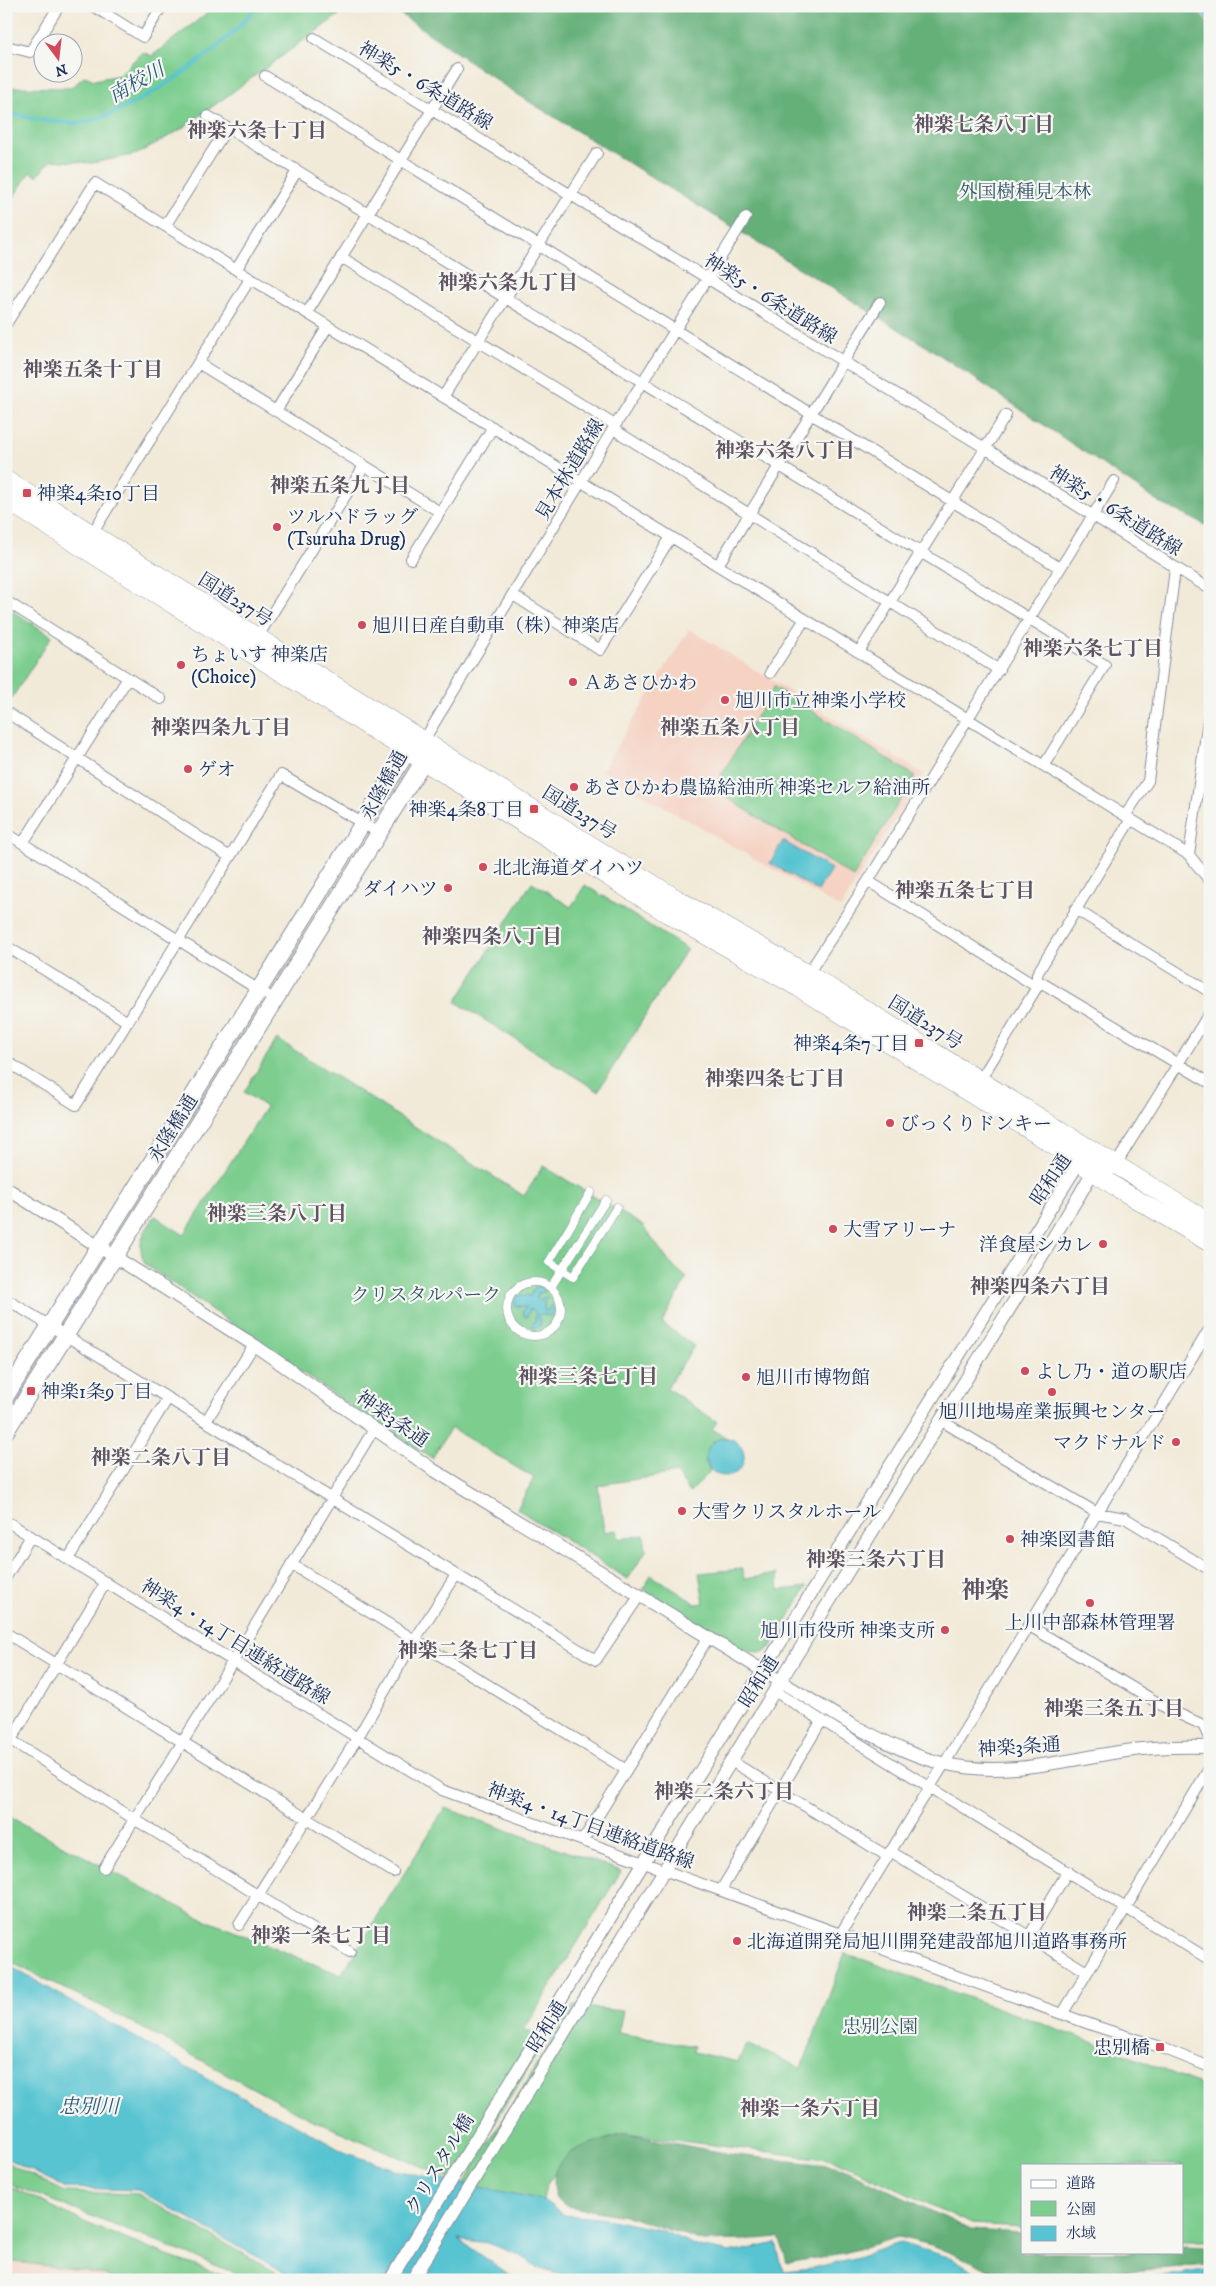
<svg xmlns="http://www.w3.org/2000/svg" width="1216" height="2286" font-family="'IM FELL DW Pica','Noto Serif JP',serif">
  <style>
    .built { fill: #f5d2c2 }
    .green { fill: #7ccd8e; stroke: #4c7e76 }
    .forest { fill: #65b079; stroke: #40706c }
    .water { fill: #58c4d1; stroke: #3a7a98 }
    .lines { fill: none; stroke-linecap: round; stroke-linejoin: round }
    .stream { stroke: #58c4d1; stroke-width: 4 }
    .pedestrian-casing { stroke: #868c9b; stroke-width: 9 }
    .minor-casing { stroke: #868c9b; stroke-width: 12 }
    .tertiary-casing { stroke: #868c9b; stroke-width: 14 }
    .primary-casing { stroke: #868c9b; stroke-width: 18 }
    .trunk-casing { stroke: #868c9b; stroke-width: 19 }
    .pedestrian { stroke: #fff; stroke-width: 8 }
    .minor { stroke: #fff; stroke-width: 10 }
    .tertiary { stroke: #fff; stroke-width: 12 }
    .primary { stroke: #fff; stroke-width: 16 }
    .trunk { stroke: #fff; stroke-width: 18 }
    .poi-dot { fill: #d1495b; stroke: #f6f6f2; stroke-width: 2 }
    .labels { text-anchor: middle; stroke-width: 4.5; stroke-linejoin: round; paint-order: stroke }
    .street-label { font-size: 19px; fill: #1b2f5e; stroke: #f6f6f2 }
    .park-label { font-size: 19px; fill: #33566a; stroke: #f6f6f2 }
    .poi-label { font-size: 19px; fill: #1b2f5e; stroke: #f6f6f2; text-anchor: start }
    .water-label { font-size: 20px; font-style: italic; fill: #2d5c80; stroke: #f6f6f2 }
    .neighbourhood-label { font-size: 20px; font-weight: bold; fill: #5f5461; stroke: #f6f6f2 }
    .district-label { font-size: 24px; font-weight: bold; fill: #5f5461; stroke: #f6f6f2 }
  </style>
  <rect width="100%" height="100%" fill="#f6f6f2"/>
  <filter id="ink" filterUnits="userSpaceOnUse"><feTurbulence type="fractalNoise" baseFrequency=".02" numOctaves="2"/><feDisplacementMap in="SourceGraphic" scale="10" xChannelSelector="R" yChannelSelector="G"/><feConvolveMatrix kernelMatrix="1 2 1 2 8 2 1 2 1" color-interpolation-filters="sRGB"/></filter>
  <filter id="wash" filterUnits="userSpaceOnUse"><feTurbulence type="fractalNoise" baseFrequency=".0096" numOctaves="4" result="noise"/><feDisplacementMap in="SourceGraphic" scale="20" xChannelSelector="R" yChannelSelector="G"/><feGaussianBlur stdDeviation="1.12" result="paint"/><feColorMatrix in="noise" values="0 0 0 0 0 0 0 0 0 0 0 0 0 0 0 0 0 1.4 0 .05"/><feComposite in="paint" operator="in"/></filter>
  <g filter="url(#wash)">
    <rect width="100%" height="100%" fill="#f2ead8"/>
    <!-- built -->
    <path class="built" d="M689,629L924,774L840,908L602,771Z
      M6,2261L82,2270L120,2280H6Z"/>
    <!-- green -->
    <path class="green" d="M216,6H351L180,130L137,154L92,163L51,160L37,176L30,172L6,208V87L71,88L85,76L94,80L120,75L142,52L152,56Z
      M6,607L52,636L8,704L6,703Z
      M774,687L915,776L853,877L713,789Z
      M532,882L571,907L585,885L687,949L598,1091L456,1002Z
      M277,1039L524,1196L543,1166L642,1225L670,1263L687,1278L662,1323L694,1346L667,1388L717,1422L712,1429L727,1438L713,1441L706,1462L710,1471L690,1493L677,1473L598,1485L604,1532L617,1530L619,1539L644,1535L646,1551L628,1579L517,1509L534,1478L451,1428L432,1458L355,1409L145,1264C136,1242 143,1234 155,1216L184,1235L266,1107L244,1092Z
      M742,1569L744,1579L777,1574L779,1590L807,1587L772,1646L763,1652L742,1651L643,1589L651,1575L696,1604L704,1603L699,1573Z
      M445,1808L621,1871L524,2030L547,2038L458,2182L308,2118L105,2008L6,1960V1815L194,1915L341,1975Z
      M845,1953L1106,2047L1210,2088V2241H1182V2165H1022V2227L972,2224L834,2160L625,2134L579,2148L566,2157L546,2186L543,2200L463,2184L573,2006L623,2011L618,2033L694,2046L693,2052L738,2062L746,2044L802,2068Z
      M6,2162L65,2192L138,2194L290,2280H253L20,2188L6,2181Z
      M6,2184L84,2222L167,2256L237,2280H120L82,2270L6,2261Z"/>
    <!-- forest -->
    <path class="forest" d="M389,6H1192L1210,26V527L1160,503L937,353L512,91Z
      M625,2134L735,2155L837,2166L971,2230L1022,2233V2252H1182V2246L1210,2247V2265L1008,2280L971,2261L932,2245L898,2237L844,2253L787,2263L779,2237L745,2240L703,2241L630,2217L566,2206L554,2196C555,2189 553,2175 556,2169C568,2145 602,2141 625,2134Z"/>
    <!-- water -->
    <path class="water" d="M1193,6H1210V22Z
      M783,841L831,869L818,891L770,863Z
      M537,1286H541L545,1291L538,1293L537,1299L542,1301L544,1297L548,1298L544,1302V1310L547,1311L551,1305L554,1310L550,1316L543,1314L538,1315L541,1325L534,1328L531,1326L535,1321L536,1313L530,1309L527,1317H525L522,1311L527,1307L516,1306L514,1301L518,1295L530,1296Z
      M706 1457a19 19 0 1 1 38 0a19 19 0 1 1-38 0Z
      M6,1964L228,2090L296,2125L344,2152L400,2171L543,2200L564,2215L605,2219L660,2230L699,2247L730,2253L776,2243L783,2271L813,2268L854,2258L900,2243L952,2258L989,2280H577L538,2268L520,2255L487,2243L458,2239L517,2280H298L138,2190L66,2188L6,2158Z
      M1210,2270V2280H1093L1173,2276Z"/>
    <g class="lines">
      <!-- stream -->
      <path class="stream" d="M6,112C30,118 53,124 77,123C122,122 233,44 256,6"/>
    </g>
  </g>
  <g filter="url(#ink)">
    <g class="lines">
      <!-- pedestrian casing -->
      <g class="pedestrian-casing">
        <path id="pedestrian" d="M591,1192L549,1262L573,1277L617,1207
          M507 1309a27 27 0 1 1 54 0a27 27 0 1 1-54 0Z
          M551,1287L606,1200"/>
      </g>
      <!-- minor casing -->
      <g class="minor-casing">
        <path id="minor" d="M93,6L143,37L162,6
          M314,38L985,448L1210,589
          M6,46L30,52L59,6
          M265,76L1060,568
          M208,116L1105,665L1044,765
          M165,226L227,128
          M341,257L615,425
          M236,270L297,171
          M307,313L457,69
          M6,324L95,183L1189,855L1210,881
          M198,363L440,512
          M443,397L597,153
          M276,411L328,326
          M613,429L999,670
          M90,537L250,279
          M411,559L493,427
          M718,565L880,302
          M513,595L600,650L671,537
          M6,601L161,699
          M255,641L364,466
          M859,652L1006,415
          M770,673L805,619
          M6,712L230,857
          M424,740L613,429L746,217
          M1125,816L1148,781L1175,569
          M6,833L275,1000
          M23,843L128,678
          M1189,855L1210,706
          M868,881L1037,987
          M1075,909L1210,992
          M6,946L128,1022
          M806,977L868,881L1114,481
          M1037,980L1210,1083
          M6,1061L76,1105L281,775L379,833
          M979,1082L1037,987V974L1131,819
          M1113,1169L1210,1012
          M6,1299L596,1660L640,1595
          M940,1420L1097,1513L1125,1518L1210,1570
          M206,1421L254,1345
          M6,1521L442,1790L1095,2026L1160,2047L1210,2067
          M68,1559L168,1398
          M291,1564L625,1769
          M6,1577L31,1536
          M1028,1625L1168,1709L1203,1725L1210,1740
          M6,1633L393,1872
          M774,1691L1210,1960
          M6,1737L134,1819L350,1952
          M11,1740L106,1582
          M731,1761L887,1856
          M583,1840L708,1638
          M890,1851L1087,1972
          M104,1868L240,1650L374,1429
          M721,1890L822,1720
          M239,1925L358,1737L414,1641L456,1575
          M841,1933L1210,1328
          M1029,1936L1068,1871
          M1063,2013L1210,1767"/>
      </g>
      <!-- tertiary casing -->
      <g class="tertiary-casing">
        <path id="tertiary" d="M6,1188L254,1345L432,1469L852,1725C881,1739 910,1756 942,1763C1003,1778 1059,1761 1119,1752C1149,1747 1179,1746 1210,1747
          M390,2280L644,1862L1079,1162L1086,1159
          M412,2280L1080,1194L1093,1171L1094,1164"/>
      </g>
      <!-- primary casing -->
      <g class="primary-casing">
        <path id="primary" d="M6,1396L407,752L419,744
          M6,1431L379,833L423,762L424,747"/>
      </g>
      <!-- trunk casing -->
      <g class="trunk-casing">
        <path id="trunk" d="M6,480L677,899L808,974L1210,1223
          M6,500L668,914L799,988L1057,1147L1119,1189L1210,1243"/>
      </g>
      <!-- pedestrian -->
      <use href="#pedestrian" class="pedestrian"/>
      <!-- minor -->
      <use href="#minor" class="minor"/>
      <!-- tertiary -->
      <use href="#tertiary" class="tertiary"/>
      <!-- primary -->
      <use href="#primary" class="primary"/>
      <!-- trunk -->
      <use href="#trunk" class="trunk"/>
    </g>
  </g>
  <!-- markers -->
  <g class="poi-dot">
    <rect x="22" y="488" width="10" height="10" rx="2.5"/>
    <circle cx="277" cy="527" r="5"/>
    <circle cx="362" cy="625" r="5"/>
    <circle cx="181" cy="665" r="5"/>
    <circle cx="573" cy="682" r="5"/>
    <circle cx="725" cy="700" r="5"/>
    <circle cx="188" cy="769" r="5"/>
    <circle cx="574" cy="787" r="5"/>
    <rect x="529" y="804" width="10" height="10" rx="2.5"/>
    <circle cx="483" cy="867" r="5"/>
    <circle cx="448" cy="888" r="5"/>
    <rect x="914" y="1038" width="10" height="10" rx="2.5"/>
    <circle cx="890" cy="1123" r="5"/>
    <circle cx="833" cy="1229" r="5"/>
    <circle cx="1103" cy="1244" r="5"/>
    <circle cx="1025" cy="1371" r="5"/>
    <circle cx="746" cy="1377" r="5"/>
    <rect x="26" y="1386" width="10" height="10" rx="2.5"/>
    <circle cx="1052" cy="1392" r="5"/>
    <circle cx="1176" cy="1442" r="5"/>
    <circle cx="682" cy="1511" r="5"/>
    <circle cx="1010" cy="1539" r="5"/>
    <circle cx="1090" cy="1603" r="5"/>
    <circle cx="945" cy="1630" r="5"/>
    <circle cx="737" cy="1941" r="5"/>
    <rect x="1155" y="2042" width="10" height="10" rx="2.5"/>
  </g>
  <g class="labels">
    <!-- street labels -->
    <g class="street-label">
      <text transform="translate(426 85) rotate(31)" y="7">神楽5・6条道路線</text>
      <text transform="translate(771 298) rotate(32)" y="7">神楽5・6条道路線</text>
      <text transform="translate(569 469) rotate(-59)" y="7">見本林道路線</text>
      <text transform="translate(1116 510) rotate(32)" y="7">神楽5・6条道路線</text>
      <text transform="translate(236 599) rotate(32)" y="7">国道237号</text>
      <text transform="translate(383 785) rotate(-61)" y="7">永隆橋通</text>
      <text transform="translate(580 812) rotate(32)" y="7">国道237号</text>
      <text transform="translate(926 1022) rotate(32)" y="7">国道237号</text>
      <text transform="translate(172 1128) rotate(-58)" y="7">永隆橋通</text>
      <text transform="translate(1050 1179) rotate(-56)" y="7">昭和通</text>
      <text transform="translate(393 1418) rotate(35)" y="7">神楽3条通</text>
      <text transform="translate(236 1641) rotate(32)" y="7">神楽4・14丁目連絡道路線</text>
      <text transform="translate(758 1681) rotate(-58)" y="7">昭和通</text>
      <text transform="translate(1019 1746) rotate(-4)" y="7">神楽3条通</text>
      <text transform="translate(591 1825) rotate(20)" y="7">神楽4・14丁目連絡道路線</text>
      <text transform="translate(546 2026) rotate(-58)" y="7">昭和通</text>
      <text transform="translate(439 2164) rotate(-59)" y="7">クリスタル橋</text>
    </g>
    <!-- park labels -->
    <g class="park-label">
      <text x="1025" y="198">外国樹種見本林</text>
      <text x="426" y="1301">クリスタルパーク</text>
      <text x="880" y="2033">忠別公園</text>
    </g>
    <!-- poi labels -->
    <g class="poi-label">
      <text x="37" y="500">神楽4条10丁目</text>
      <text x="287" y="523">ツルハドラッグ<tspan x="287" dy="22">(Tsuruha Drug)</tspan></text>
      <text x="372" y="632">旭川日産自動車（株）神楽店</text>
      <text x="191" y="661">ちょいす 神楽店<tspan x="191" dy="22">(Choice)</tspan></text>
      <text x="583" y="689">Ａあさひかわ</text>
      <text x="735" y="707">旭川市立神楽小学校</text>
      <text x="198" y="776">ゲオ</text>
      <text x="584" y="794">あさひかわ農協給油所 神楽セルフ給油所</text>
      <text x="524" y="816" text-anchor="end">神楽4条8丁目</text>
      <text x="493" y="874">北北海道ダイハツ</text>
      <text x="438" y="895" text-anchor="end">ダイハツ</text>
      <text x="909" y="1050" text-anchor="end">神楽4条7丁目</text>
      <text x="900" y="1130">びっくりドンキー</text>
      <text x="843" y="1236">大雪アリーナ</text>
      <text x="1093" y="1251" text-anchor="end">洋食屋シカレ</text>
      <text x="1035" y="1378">よし乃・道の駅店</text>
      <text x="756" y="1384">旭川市博物館</text>
      <text x="41" y="1398">神楽1条9丁目</text>
      <text x="1052" y="1418" text-anchor="middle">旭川地場産業振興センター</text>
      <text x="1166" y="1449" text-anchor="end">マクドナルド</text>
      <text x="692" y="1518">大雪クリスタルホール</text>
      <text x="1020" y="1546">神楽図書館</text>
      <text x="1090" y="1629" text-anchor="middle">上川中部森林管理署</text>
      <text x="935" y="1637" text-anchor="end">旭川市役所 神楽支所</text>
      <text x="747" y="1948">北海道開発局旭川開発建設部旭川道路事務所</text>
      <text x="1150" y="2054" text-anchor="end">忠別橋</text>
    </g>
    <!-- water labels -->
    <g class="water-label">
      <text transform="translate(136 82) rotate(-29)" y="7">南校川</text>
      <text x="89" y="2113">忠別川</text>
    </g>
    <!-- neighbourhood labels -->
    <g class="neighbourhood-label">
      <text x="984" y="131">神楽七条八丁目</text>
      <text x="257" y="137">神楽六条十丁目</text>
      <text x="508" y="289">神楽六条九丁目</text>
      <text x="93" y="376">神楽五条十丁目</text>
      <text x="785" y="457">神楽六条八丁目</text>
      <text x="340" y="492">神楽五条九丁目</text>
      <text x="1093" y="655">神楽六条七丁目</text>
      <text x="221" y="734">神楽四条九丁目</text>
      <text x="730" y="734">神楽五条八丁目</text>
      <text x="965" y="897">神楽五条七丁目</text>
      <text x="492" y="943">神楽四条八丁目</text>
      <text x="775" y="1085">神楽四条七丁目</text>
      <text x="277" y="1220">神楽三条八丁目</text>
      <text x="1040" y="1293">神楽四条六丁目</text>
      <text x="588" y="1383">神楽三条七丁目</text>
      <text x="161" y="1464">神楽二条八丁目</text>
      <text x="876" y="1566">神楽三条六丁目</text>
      <text x="468" y="1657">神楽二条七丁目</text>
      <text x="1114" y="1715">神楽三条五丁目</text>
      <text x="724" y="1798">神楽二条六丁目</text>
      <text x="977" y="1919">神楽二条五丁目</text>
      <text x="321" y="1942">神楽一条七丁目</text>
      <text x="810" y="2115">神楽一条六丁目</text>
    </g>
    <!-- district labels -->
    <g class="district-label">
      <text x="985" y="1598">神楽</text>
    </g>
  </g>
  <!-- margin -->
  <rect width="1216" height="2286" fill="none" stroke="#f6f6f2" stroke-width="25"/>
  <!-- legend -->
  <rect x="1021" y="2164" width="162" height="90" fill="#f6f6f2" stroke="#9ea6b7"/>
  <rect x="1031" y="2180" width="25" height="8" fill="#ffffff" stroke="#9ea6b7"/>
  <text x="1066" y="2188" font-size="15" fill="#1b2f5e">道路</text>
  <rect x="1031" y="2201" width="25" height="15" fill="#7ccd8e" stroke="#9ea6b7"/>
  <text x="1066" y="2214" font-size="15" fill="#1b2f5e">公園</text>
  <rect x="1031" y="2226" width="25" height="15" fill="#58c4d1" stroke="#9ea6b7"/>
  <text x="1066" y="2238" font-size="15" fill="#1b2f5e">水域</text>
  <!-- north arrow -->
  <g transform="translate(58 58) rotate(165)"><circle r="24" fill="#f6f6f2" stroke="#9ea6b7"/>
  <path d="M0-4L9 19L0 12L-9 19Z" fill="#d1495b"/>
  <text y="-8" font-size="14" font-weight="bold" text-anchor="middle" fill="#1b2f5e">N</text>
  </g>
</svg>
